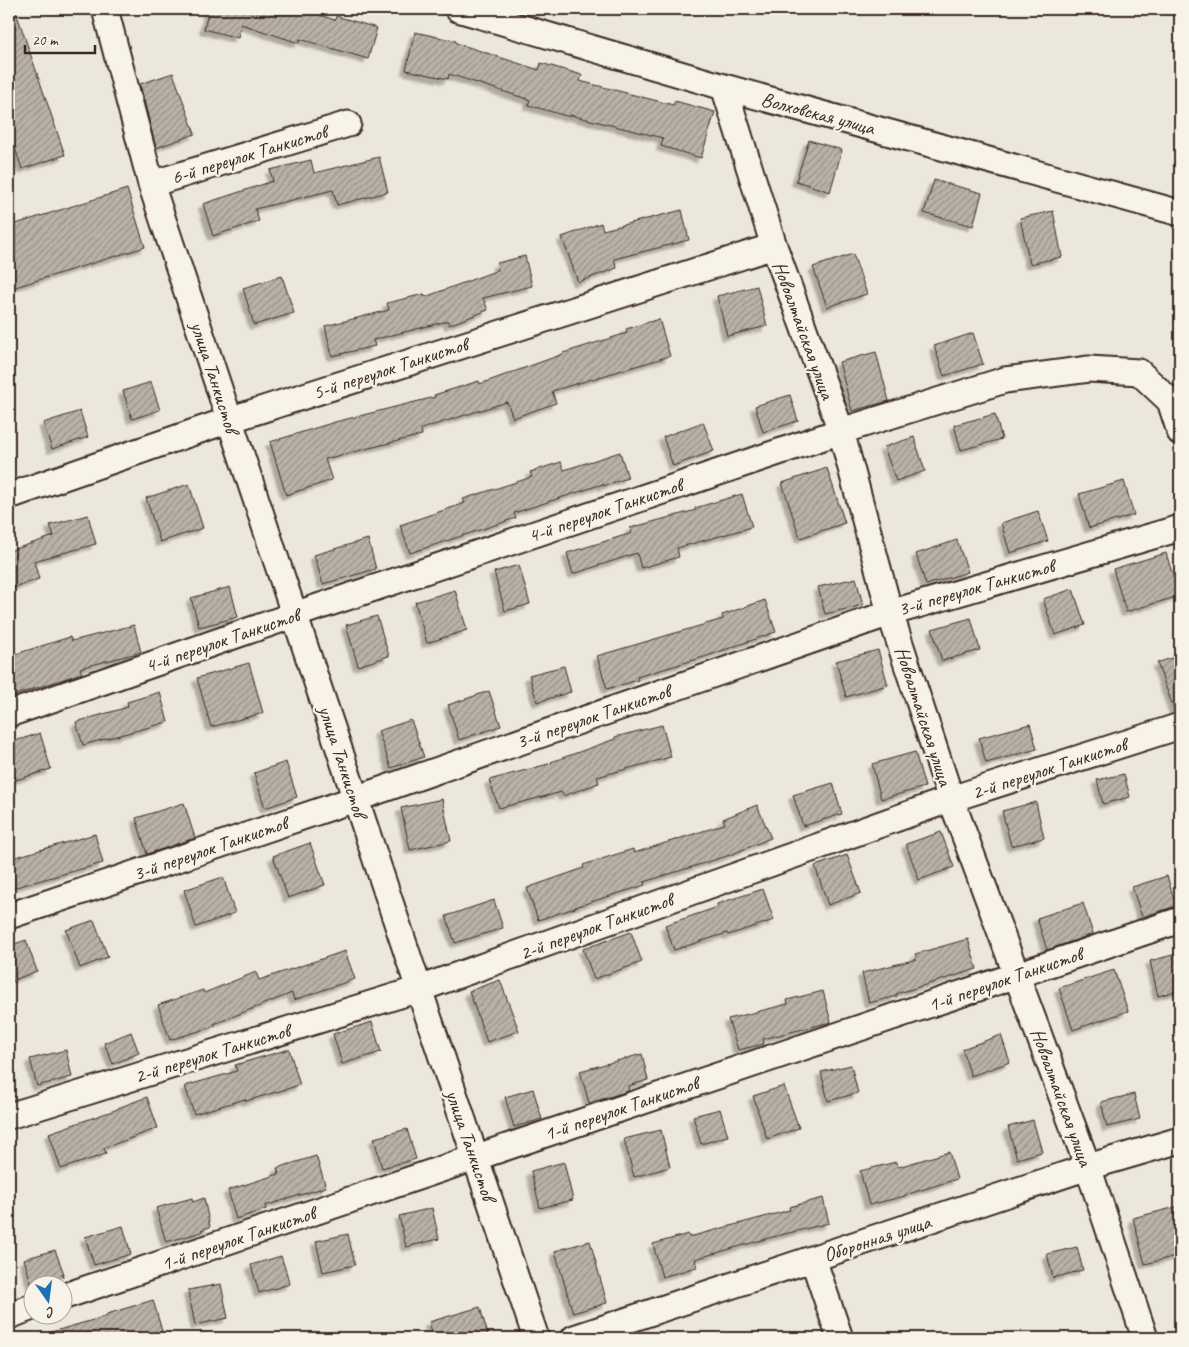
<svg xmlns="http://www.w3.org/2000/svg" width="1189" height="1347" font-family="Caveat,sans-serif">
  <style>
    .building { fill: url(#building-hatch); stroke: #3b2a1e; filter: url(#shadow) }
    .lines { fill: none; stroke-linecap: round; stroke-linejoin: round }
    .minor-casing { stroke: #3b2a1e; stroke-width: 29 }
    .minor { stroke: #f7f3e8; stroke-width: 25 }
    .labels { text-anchor: middle; stroke-width: 4.5; stroke-linejoin: round; paint-order: stroke }
    .street-label { font-size: 20px; fill: #3b2a1e; stroke: #f7f3e8 }
  </style>
  <defs>
    <pattern id="building-hatch" width="6" height="6" patternUnits="userSpaceOnUse" patternTransform="scale(1.25)"><rect width="6" height="6" fill="#bab2a7"/><path d="M-1 1l2-2M0 6l6-6M5 7l2-2" fill="none" stroke="#989187"/></pattern>
    <filter id="shadow"><feDropShadow dx="-4.5" dy="4.5" stdDeviation="1" flood-color="#0004"/></filter>
  </defs>
  <rect width="100%" height="100%" fill="#ece7dc"/>
  <filter id="ink" filterUnits="userSpaceOnUse"><feTurbulence type="fractalNoise" baseFrequency=".02" numOctaves="2"/><feDisplacementMap in="SourceGraphic" scale="10" xChannelSelector="R" yChannelSelector="G"/><feConvolveMatrix kernelMatrix="1 2 1 2 8 2 1 2 1" color-interpolation-filters="sRGB"/></filter>
  <g filter="url(#ink)">
    <!-- building -->
    <path class="building" d="M9,9H15L65,155L22,169L9,130Z
      M206,9H301L335,20L336,16L377,28L368,59L300,39L299,43L241,24L238,38L204,29L208,13L206,12Z
      M415,32L456,41V43L539,70L541,63L582,75L580,81L673,105L675,101L715,112L701,158L661,146L663,138L570,115V117L528,105L530,100L449,74L448,79L406,70Z
      M173,73L195,134L156,148L140,84Z
      M809,140L842,150L830,192L796,181Z
      M379,157L388,192L337,205L333,190L255,209L259,221L213,236L203,204L273,181L270,170L311,160L314,173Z
      M934,180L982,193L973,226L924,213Z
      M127,189L145,247L9,289V226Z
      M682,210L689,240L614,259L617,268L578,282L562,237L601,223L603,230Z
      M1053,211L1062,257L1030,264L1020,218Z
      M853,254L867,294L827,307L813,267Z
      M525,256L532,286L483,298L488,310L449,325L448,321L373,340L375,346L332,356L325,326L389,310L387,303L424,294L425,297L498,270L497,263Z
      M282,276L294,313L254,325L243,288Z
      M757,286L767,326L727,336L717,296Z
      M659,319L670,356L552,391L556,403L513,418L507,402L421,429L422,435L325,459L332,480L286,495L270,442L335,422L435,397L434,395L479,381L480,384L563,354V353L627,333L626,329Z
      M973,333L983,364L944,376L934,346Z
      M876,352L889,401L852,411L839,362Z
      M151,382L160,410L132,419L123,391Z
      M790,395L798,421L763,432L755,406Z
      M80,411L88,437L52,449L43,423Z
      M995,414L1002,439L961,450L954,425Z
      M703,422L714,451L673,466L663,437Z
      M914,437L925,471L896,481L884,447Z
      M620,452L628,478L603,486V484L514,513L516,518L410,553L400,525L465,503L463,499L532,477L530,472L561,462L564,470Z
      M827,468L845,523L800,538L782,483Z
      M1124,481L1134,515L1089,528L1079,494Z
      M189,484L203,528L160,542L146,498Z
      M742,494L752,527L677,548L679,557L641,568L637,553L573,574L567,553L632,533L630,528L696,510L695,508Z
      M1038,511L1048,541L1010,553L1001,523Z
      M88,515L96,544L34,561L39,579L9,589V551L54,536L50,525Z
      M368,539L376,569L323,584L314,555Z
      M957,540L968,572L926,585L916,554Z
      M1166,553L1179,596L1126,612L1113,569Z
      M519,565L530,604L505,611L494,572Z
      M856,578L863,605L825,614L818,587Z
      M230,587L238,617L199,627L191,598Z
      M1073,589L1085,625L1055,635L1043,599Z
      M455,590L467,630L427,643L415,602Z
      M765,600L776,632L704,657L637,677L638,680L607,689L597,656L723,619L722,615Z
      M377,616L389,656L358,666L346,625Z
      M971,618L980,650L942,661L932,629Z
      M134,625L141,652L80,668L82,673L9,697V656L70,637L72,641Z
      M878,650L888,685L846,697L836,661Z
      M1180,655V712H1175L1157,663Z
      M249,663L263,713L211,727L197,678Z
      M564,666L571,692L537,702L529,675Z
      M489,691L501,726L459,740L448,705Z
      M160,692L168,722L83,745L76,722L128,707L127,702Z
      M411,720L424,757L391,768L378,731Z
      M1030,724L1037,749L986,763L979,738Z
      M662,725L671,757L597,777L599,783L563,796L562,792L499,808L489,780L552,763L551,762L615,739V737Z
      M40,733L51,769L16,780L9,758V743Z
      M915,752L925,787L881,799L872,764Z
      M286,762L297,797L265,808L254,773Z
      M1124,774L1130,797L1103,804L1097,780Z
      M833,783L842,814L803,826L793,795Z
      M442,799L451,841L410,850L401,808Z
      M1036,802L1044,838L1011,846L1002,811Z
      M184,803L195,838L147,854L136,818Z
      M757,805L771,838L730,855L644,882L645,885L575,907V908L538,920L527,888L584,868L583,865L633,849L634,853L725,824L723,819Z
      M941,832L954,867L919,880L906,844Z
      M95,834L103,863L9,889V859Z
      M310,843L325,885L288,898L273,856Z
      M847,855L861,893L828,905L815,866Z
      M1167,876L1176,906L1142,917L1132,887Z
      M223,877L235,913L196,927L184,890Z
      M763,889L774,920L728,935L727,933L674,950L665,925L718,907L717,904Z
      M494,900L503,928L455,943L446,916Z
      M1083,903L1093,934L1047,950L1037,918Z
      M94,920L108,957L80,968L66,930Z
      M631,932L642,962L594,979L583,949Z
      M968,939L977,969L896,994L897,996L869,1003L862,973L917,959L915,954Z
      M26,940L37,971L9,982V946Z
      M345,951L355,979L294,1000L292,993L214,1024L215,1026L170,1040L158,1005L203,990L204,993L256,972L259,980Z
      M1180,953V990L1158,996L1150,961Z
      M1114,970L1128,1011L1073,1030L1059,988Z
      M500,980L519,1031L487,1042L469,991Z
      M823,991L831,1022L763,1039L764,1044L738,1050L728,1019L788,1004L787,1000Z
      M372,1022L381,1052L342,1064L333,1034Z
      M131,1032L139,1053L113,1064L104,1043Z
      M1001,1035L1010,1062L971,1076L962,1049Z
      M289,1049L300,1085L246,1101L245,1099L194,1114L185,1086L237,1071L235,1065Z
      M66,1050L72,1077L37,1086L30,1059Z
      M642,1054L648,1080L628,1086L629,1091L589,1103L580,1071Z
      M851,1065L858,1093L828,1101L821,1072Z
      M784,1086L799,1128L767,1139L753,1096Z
      M533,1089L542,1119L514,1127L505,1097Z
      M1134,1094L1140,1119L1107,1127L1101,1102Z
      M147,1097L158,1128L104,1148L106,1154L61,1169L49,1133L118,1109V1108Z
      M720,1109L728,1136L701,1144L693,1116Z
      M1033,1120L1042,1152L1017,1159L1008,1127Z
      M407,1129L416,1159L382,1168L374,1138Z
      M661,1130L670,1167L634,1177L624,1139Z
      M949,1152L957,1179L905,1195V1196L869,1205L860,1171L896,1162L898,1167Z
      M316,1156L326,1187L265,1206L266,1209L236,1219L228,1190L279,1174L277,1168Z
      M564,1162L573,1200L540,1208L531,1171Z
      M192,1198L193,1202L204,1198L210,1227L201,1230L202,1232L166,1242L156,1208Z
      M823,1198L829,1223L769,1238L695,1259L697,1267L662,1277L653,1244L688,1234L689,1237L790,1210L789,1207Z
      M1180,1206V1255L1145,1264L1133,1218Z
      M432,1208L439,1239L406,1247L399,1216Z
      M123,1226L131,1254L94,1265L85,1237Z
      M348,1234L355,1265L323,1272L316,1241Z
      M590,1241L607,1303L573,1313L555,1251Z
      M1077,1247L1083,1270L1053,1278L1047,1254Z
      M55,1250L64,1274H62L63,1277L37,1284H32V1286L24,1259Z
      M281,1256L290,1284L259,1293L251,1265Z
      M221,1284L228,1318L195,1325L188,1290Z
      M153,1300L164,1338H49L48,1333L107,1316V1314Z
      M480,1307L488,1335L479,1338H434L429,1322Z"/>
    <g class="lines">
      <!-- minor casing -->
      <g class="minor-casing">
        <path id="minor" d="M105,9L151,184L419,989L536,1338
          M458,9L724,87L1180,213
          M724,87L774,246L841,431L890,613L951,799L1088,1167L1145,1338
          M151,184L348,124
          M9,496L229,420L774,246
          M9,714L294,615L841,431L1005,380L1089,369L1139,372L1170,401L1180,432
          M9,916L355,799L890,613L1180,528
          M9,1116L419,989L951,799L1180,726
          M813,1259L840,1338
          M62,1297L1180,920
          M9,1316L32,1307
          M574,1338L1088,1167L1180,1140"/>
      </g>
      <!-- minor -->
      <use href="#minor" class="minor"/>
    </g>
  </g>
  <g class="labels">
    <!-- street labels -->
    <g class="street-label">
      <text transform="translate(818 113) rotate(15)" y="7">Волховская улица</text>
      <text transform="translate(249 154) rotate(-17)" y="7">6-й переулок Танкистов</text>
      <text transform="translate(804 330) rotate(70)" y="7">Новоалтайская улица</text>
      <text transform="translate(390 368) rotate(-18)" y="7">5-й переулок Танкистов</text>
      <text transform="translate(215 377) rotate(72)" y="7">улица Танкистов</text>
      <text transform="translate(605 510) rotate(-19)" y="7">4-й переулок Танкистов</text>
      <text transform="translate(976 587) rotate(-16)" y="7">3-й переулок Танкистов</text>
      <text transform="translate(222 640) rotate(-19)" y="7">4-й переулок Танкистов</text>
      <text transform="translate(593 716) rotate(-19)" y="7">3-й переулок Танкистов</text>
      <text transform="translate(924 716) rotate(72)" y="7">Новоалтайская улица</text>
      <text transform="translate(343 761) rotate(72)" y="7">улица Танкистов</text>
      <text transform="translate(1049 768) rotate(-18)" y="7">2-й переулок Танкистов</text>
      <text transform="translate(210 848) rotate(-19)" y="7">3-й переулок Танкистов</text>
      <text transform="translate(596 926) rotate(-20)" y="7">2-й переулок Танкистов</text>
      <text transform="translate(1005 979) rotate(-19)" y="7">1-й переулок Танкистов</text>
      <text transform="translate(212 1053) rotate(-17)" y="7">2-й переулок Танкистов</text>
      <text transform="translate(1062 1097) rotate(70)" y="7">Новоалтайская улица</text>
      <text transform="translate(621 1108) rotate(-19)" y="7">1-й переулок Танкистов</text>
      <text transform="translate(471 1145) rotate(71)" y="7">улица Танкистов</text>
      <text transform="translate(238 1238) rotate(-19)" y="7">1-й переулок Танкистов</text>
      <text transform="translate(877 1238) rotate(-18)" y="7">Оборонная улица</text>
    </g>
  </g>
  <!-- margin -->
  <rect width="1189" height="1347" fill="none" stroke="#f7f3e8" stroke-width="30"/>
  <rect x="15" y="15" width="1159" height="1317" fill="none" stroke="#3b2a1e" stroke-width="2" filter="url(#ink)"/>
  <!-- north arrow -->
  <g transform="translate(48 1300) rotate(166)"><circle r="24" fill="#f7f3e8" stroke="#aca397"/>
  <path d="M0-4L9 19L0 12L-9 19Z" fill="#1f6fb2"/>
  <text y="-8" font-size="14" font-weight="bold" text-anchor="middle" fill="#3b2a1e">С</text>
  </g>
  <!-- scale -->
  <path d="M25 45v8h70v-8" fill="none" stroke="#3b2a1e" stroke-width="2.5"/>
  <text x="32" y="45" font-size="15" fill="#3b2a1e" stroke="#f7f3e8" stroke-width="4" paint-order="stroke">20 m</text>
</svg>
